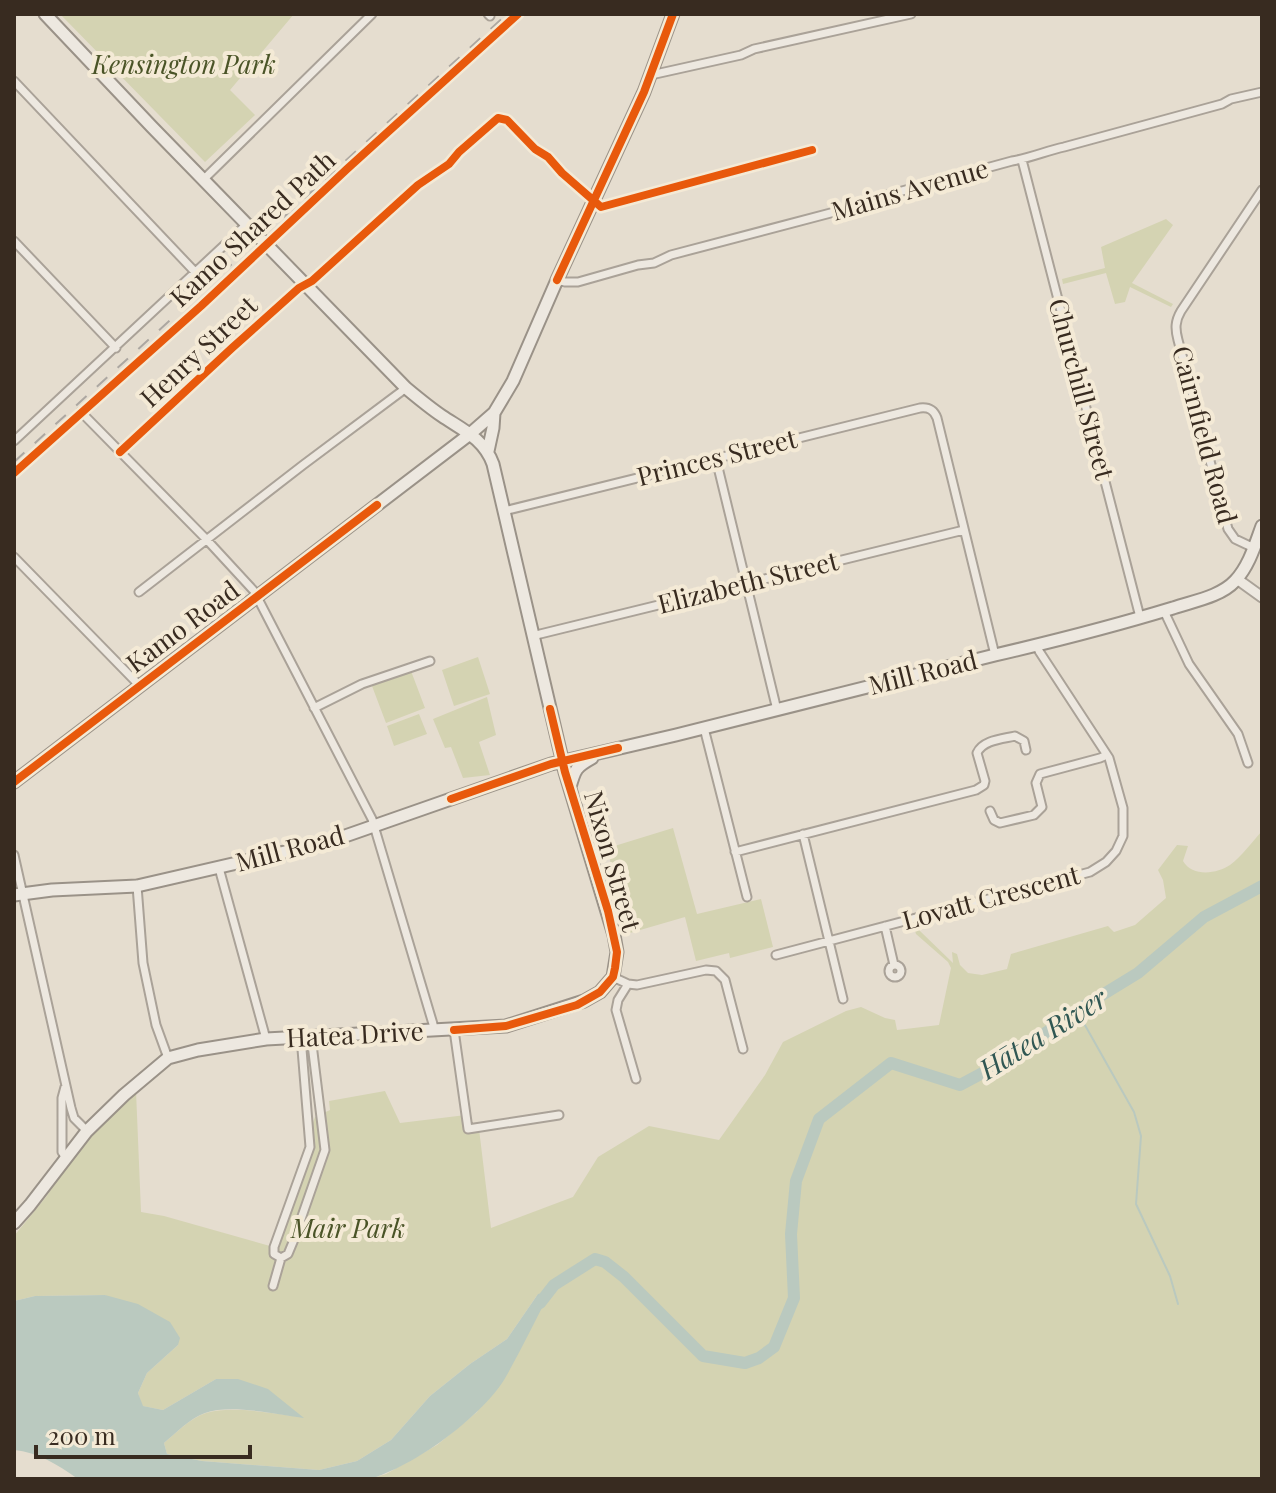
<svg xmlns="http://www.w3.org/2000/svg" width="1276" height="1493" font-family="'Playfair Display',serif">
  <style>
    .green { fill: #d4d3b2 }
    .water { fill: #bac9bf }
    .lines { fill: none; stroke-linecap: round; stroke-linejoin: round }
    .stream { stroke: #bac9bf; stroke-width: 2 }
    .river { stroke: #bac9bf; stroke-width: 12 }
    .minor-casing { stroke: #aaa298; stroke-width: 11 }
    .tertiary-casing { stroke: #aaa298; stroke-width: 13 }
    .secondary-casing { stroke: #9a9288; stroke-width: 15 }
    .minor { stroke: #ede8e0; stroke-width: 7 }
    .tertiary { stroke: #ede8e0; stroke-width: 9 }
    .secondary { stroke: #ede8e0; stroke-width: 11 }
    .rail { stroke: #aca7a1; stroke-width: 2; stroke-dasharray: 14 14; stroke-linecap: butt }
    .cycleway-casing { stroke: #f4ead6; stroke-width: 13 }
    .cycleway { stroke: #e8590c; stroke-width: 8 }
    .labels { text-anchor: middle; stroke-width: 8; stroke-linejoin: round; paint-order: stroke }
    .park-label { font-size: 26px; font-style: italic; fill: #4a5427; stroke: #f4ead6 }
    .street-label { font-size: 26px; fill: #382b20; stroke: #f4ead6 }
    .water-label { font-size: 28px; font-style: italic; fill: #305753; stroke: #f4ead6 }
  </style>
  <rect width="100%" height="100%" fill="#e5ddcf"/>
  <!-- green -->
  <path class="green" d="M60,14H294L230,90L255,115L205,162Z
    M1166,219L1173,225L1132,283L1173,304L1171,307L1130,287L1125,302L1115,304L1106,273L1063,284L1062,279L1105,268L1101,247Z
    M478,657L490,694L454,706L442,670Z
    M411,671L425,708L386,723L372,686Z
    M487,697L496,735L479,742L490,775L463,778L451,747L445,748L433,719Z
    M419,714L427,734L394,746L387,726Z
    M673,828L697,914L761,899L773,947L730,958L729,953L696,961L685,917L623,935L608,848Z
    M1262,831V1479H370L386,1474L437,1445L477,1412L538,1294L507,1339L470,1364L430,1396L391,1440L357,1461L319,1470L202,1461L167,1454L164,1443C176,1433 190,1418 206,1413C232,1405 275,1414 302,1417L216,1379L163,1410L142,1406L138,1393L147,1373L178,1345L105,1295L35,1296L14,1301V1236L46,1197L75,1153L136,1091L141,1212L164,1216L270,1246L315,1117L330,1110L329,1101L385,1091L400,1123L466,1115L470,1127L479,1129L491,1228L573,1197L598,1157L649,1126L719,1140L765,1075L783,1042L846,1011L861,1007L885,1018L895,1020L897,1030L939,1025L951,968L948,962L916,934L914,927L918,926L920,931L953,963L952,952L957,954L960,965L968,973L982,975L1007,969L1011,954L1108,926L1114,932L1135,925L1166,898L1163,880L1158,870L1177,845L1188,846L1183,861C1192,877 1217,874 1230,865C1242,856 1252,842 1262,831Z"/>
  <!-- water -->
  <path class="water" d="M551,1291C535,1320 521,1351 504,1380C479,1419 414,1466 370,1479H78C58,1465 38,1452 14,1450V1301L35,1296L105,1295L138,1304L170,1322L180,1338L178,1345L147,1373L138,1393L143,1406L163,1410L216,1379H238L268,1389L304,1418C277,1414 230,1404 205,1413C189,1419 176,1433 164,1443L167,1454L202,1461L319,1470L357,1461L391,1440L430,1396L470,1364L507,1339L538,1294Z"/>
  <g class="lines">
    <!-- stream -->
    <path class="stream" d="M1077,1011L1134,1112L1141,1136L1136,1204L1170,1276L1178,1304"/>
    <!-- river -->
    <path class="river" d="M540,1303L554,1285L595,1259L605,1262L624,1277L703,1356L745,1363L759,1358L774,1347L794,1298L791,1234L796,1181L819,1119L891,1063L960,1085L1005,1061L1089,1003L1138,973L1204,917L1262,886"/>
    <!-- minor casing -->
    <g class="minor-casing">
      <path id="minor" d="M488,14L490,16
        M651,75L741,55L754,49L911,14
        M14,81L196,273
        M1022,160L1140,617
        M204,179L372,14
        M14,241L116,348
        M557,280L565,282H578L638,265L654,263L671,255L842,210L858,203L1012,161C1030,158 1046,151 1064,147L1222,104L1231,99L1262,92
        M81,412L207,540L254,591L372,819L433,1024L434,1031
        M14,441L247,224
        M120,452L232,348L299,288L312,281L418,185L449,164L459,152L498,118L507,120L535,149L548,157L562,173L601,207L812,150
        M716,459L777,710
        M504,511L920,408C929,407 934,410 937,418L995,655
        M1254,548L1235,539L1228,529L1178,340C1175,329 1175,321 1181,311L1262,190
        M14,557L140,686
        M139,592L303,465L406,388
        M1164,611L1189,664L1238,734L1248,763
        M532,636L964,530
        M314,708L362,684L430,661
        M704,728L747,897
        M990,811L994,820L1000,823L1034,815L1042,807L1036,783L1040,774L1100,758L1107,755
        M803,834L843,999
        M735,852L976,790L984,785L985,781L977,753C983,740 1002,739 1015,736L1024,741L1026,750
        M14,855L71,1108L74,1118L87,1131
        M219,868L266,1039
        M137,886L143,963L156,1025L168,1058
        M885,926L894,965
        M776,955L1090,872L1106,862L1116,851L1123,836V808L1109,758L1039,651L1037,646
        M889 971a6 6 0 1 1 12 0a6 6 0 1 1-12 0Z
        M613,977L628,984L637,985L706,970L716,971L725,980L743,1049
        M628,984L618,1000L616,1010L636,1079
        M454,1030L468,1129L559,1115
        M65,1087L62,1098V1152L66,1158
        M281,1258L274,1254V1247L310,1147L301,1037
        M273,1286L281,1258L288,1254L293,1242L325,1150L311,1036"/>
    </g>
    <!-- tertiary casing -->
    <g class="tertiary-casing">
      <path id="tertiary" d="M1237,579L1262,597"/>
    </g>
    <!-- secondary casing -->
    <g class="secondary-casing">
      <path id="secondary" d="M488,451L493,428L494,413
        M14,782L470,434L494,413L513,381L557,280L644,92L673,14
        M570,787C575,769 576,767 592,758
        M14,895L52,890L137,886L328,842L551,764L676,735L995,655C1055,641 1114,626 1173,608C1193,601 1220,597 1235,581C1249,566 1255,545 1262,526
        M14,1223L30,1205L87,1131L124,1095L168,1058L198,1050L266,1039L506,1026L584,1001L600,992L613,977L617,952L614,935L565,772L493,464C484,439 463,430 442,416C430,408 418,398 406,388L152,127L45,14"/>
    </g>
    <!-- minor -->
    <use href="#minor" class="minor"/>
    <!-- tertiary -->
    <use href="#tertiary" class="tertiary"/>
    <!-- secondary -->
    <use href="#secondary" class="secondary"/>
    <!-- rail -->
    <path class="rail" d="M14,462L507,14"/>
    <!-- cycleway casing -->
    <g class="cycleway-casing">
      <path id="cycleway" d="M557,280L644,92L673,14
        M120,452L232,348L299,288L312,281L418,185L449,164L459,152L498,118L507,120L535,149L548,157L562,173L601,207L812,150
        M14,473L201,306L347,169L518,14
        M14,782L377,505
        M451,799L551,764L618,748
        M454,1030L506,1026L577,1005L600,992L613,977L615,968L617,952L608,911L565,772L550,709"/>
    </g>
    <!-- cycleway -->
    <use href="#cycleway" class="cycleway"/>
  </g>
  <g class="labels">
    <!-- park labels -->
    <g class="park-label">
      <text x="184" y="74">Kensington Park</text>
      <text x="348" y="1238">Mair Park</text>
    </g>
    <!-- street labels -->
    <g class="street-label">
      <text transform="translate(910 190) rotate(-16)" y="9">Mains Avenue</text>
      <text transform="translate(253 229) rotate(-43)" y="9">Kamo Shared Path</text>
      <text transform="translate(199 352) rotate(-43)" y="9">Henry Street</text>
      <text transform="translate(1081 389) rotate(75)" y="9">Churchill Street</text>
      <text transform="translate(1204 435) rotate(75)" y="9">Cairnfield Road</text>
      <text transform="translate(717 458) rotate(-14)" y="9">Princes Street</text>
      <text transform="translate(748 583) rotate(-14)" y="9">Elizabeth Street</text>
      <text transform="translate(183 627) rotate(-37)" y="9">Kamo Road</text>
      <text transform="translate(923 673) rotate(-14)" y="9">Mill Road</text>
      <text transform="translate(290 849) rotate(-15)" y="9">Mill Road</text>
      <text transform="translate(612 861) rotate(74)" y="9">Nixon Street</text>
      <text transform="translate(991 898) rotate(-15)" y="9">Lovatt Crescent</text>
      <text transform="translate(355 1035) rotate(-3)" y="9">Hatea Drive</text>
    </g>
    <!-- water labels -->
    <g class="water-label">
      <text transform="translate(1043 1034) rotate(-32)" y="10">Hātea River</text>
    </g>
  </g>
  <!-- border -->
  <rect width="1276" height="1493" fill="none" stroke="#382b20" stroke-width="32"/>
  <!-- scale -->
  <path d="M36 1445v12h214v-12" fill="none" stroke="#382b20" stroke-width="4"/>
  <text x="48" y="1445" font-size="24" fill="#382b20" stroke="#f4ead6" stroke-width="6" paint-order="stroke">200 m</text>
</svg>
